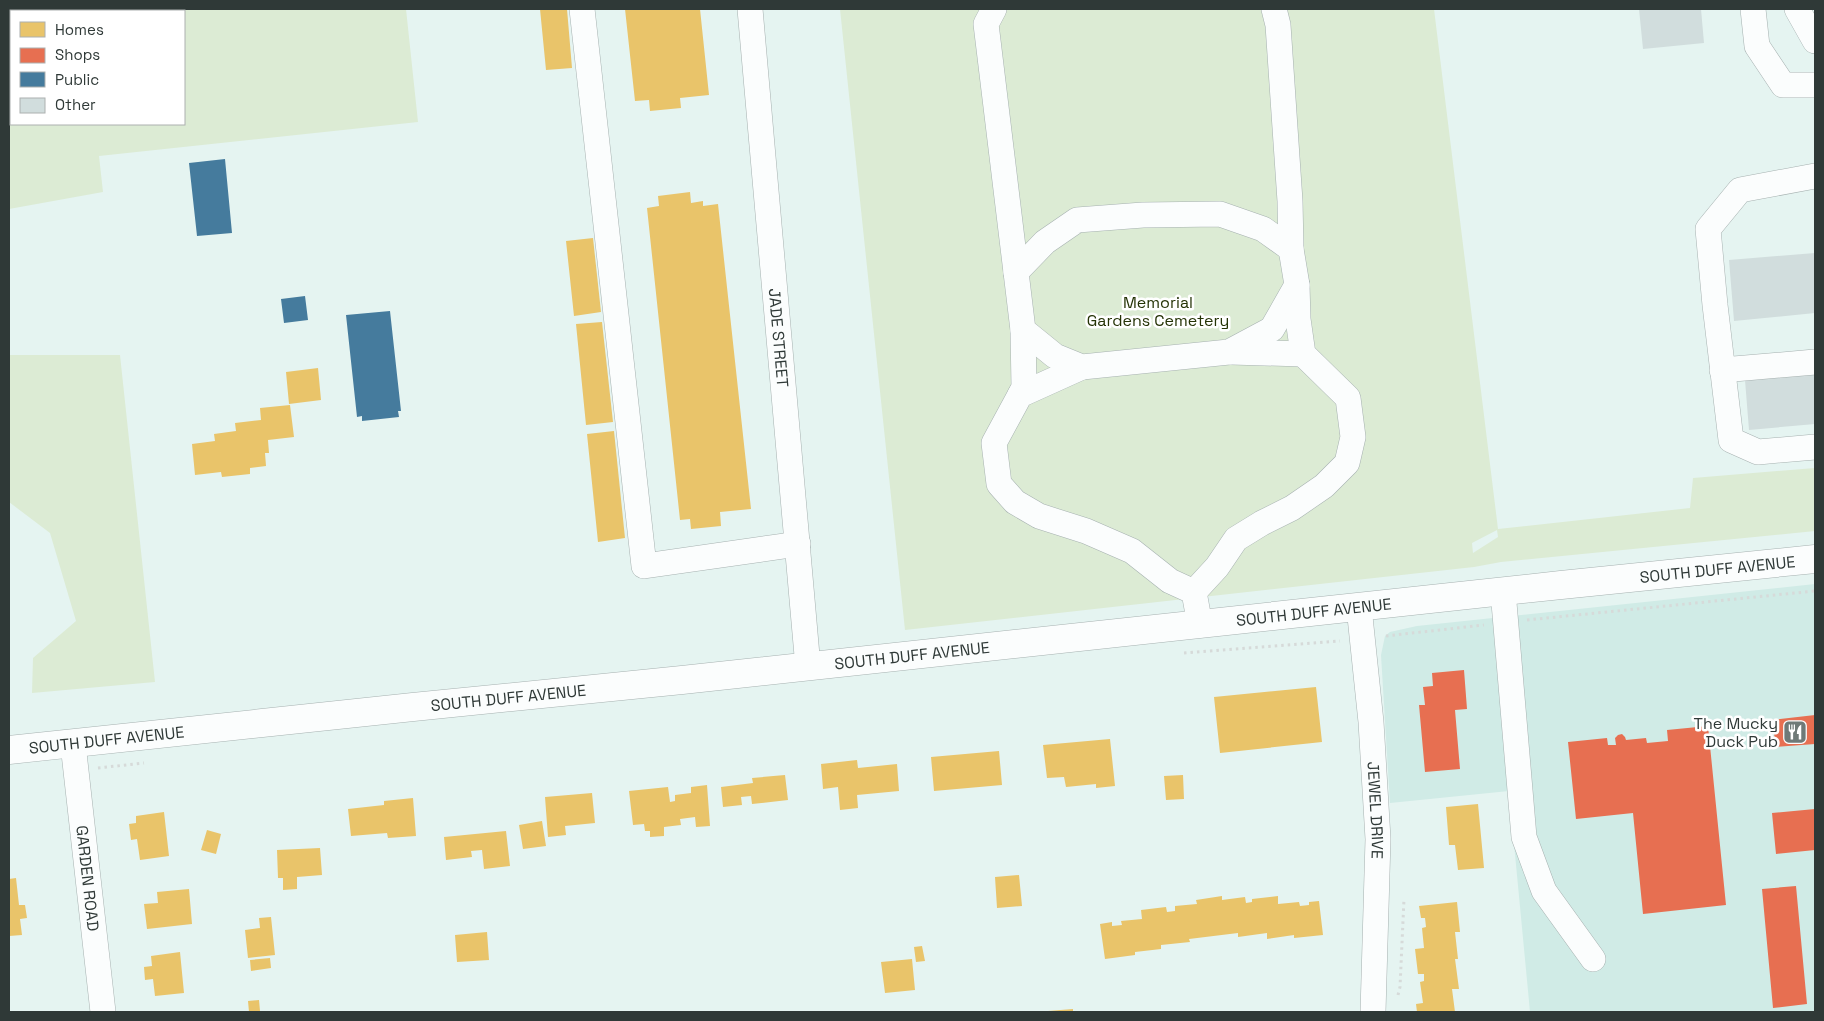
<svg xmlns="http://www.w3.org/2000/svg" width="1824" height="1021" font-family="'Space Grotesk',sans-serif">
  <style>
    .built { fill: #d0ebe6 }
    .green { fill: #dcebd4; fill-rule: evenodd }
    .homes { fill: #e9c46a }
    .shops { fill: #e76f51 }
    .public { fill: #457b9d }
    .building { fill: #d1dddd }
    .lines { fill: none; stroke-linecap: round; stroke-linejoin: round }
    .minor-casing { stroke: #a6b1b0; stroke-width: 26 }
    .major-casing { stroke: #a6b1b0; stroke-width: 29 }
    .path { stroke: #d6dad9; stroke-width: 3; stroke-dasharray: 2.5 4; stroke-linecap: butt }
    .minor { stroke: #fbfdfd; stroke-width: 25 }
    .major { stroke: #fbfdfd; stroke-width: 28 }
    .labels { text-anchor: middle; stroke-width: 5; stroke-linejoin: round; paint-order: stroke }
    .park-label { font-size: 16px; fill: #253306; stroke: #fff }
    .street-label { font-size: 16px; fill: #2f3937; stroke: #fff }
    .poi-label { font-size: 16px; fill: #2f3937; stroke: #fff; text-anchor: end }
  </style>
  <rect width="100%" height="100%" fill="#e5f4f1"/>
  <!-- built -->
  <path class="built" d="M1815,584V1012H1530L1509,791L1390,803L1381,655L1385,636L1390,632L1417,626Z"/>
  <!-- green -->
  <path class="green" d="M9,9H406L418,122L99,156L103,192L9,209ZM11,11H184V124H11Z
    M840,9H1434L1498,529L1690,508L1693,478L1815,468V531L1501,562L1474,567L905,630ZM1497,530L1498,537L1473,553L1472,543Z
    M9,355H120L155,682L32,693L33,658L76,621L50,533L9,502Z"/>
  <!-- homes -->
  <path class="homes" d="M540,9H567L572,68L546,70Z
    M625,9H700L709,95L680,98L681,108L650,111L649,100L635,101Z
    M690,192L691,203L703,201V206L718,204L751,509L720,512L721,526L691,529L690,519L680,520L647,208L659,206L658,196Z
    M593,238L601,312L574,316L566,241Z
    M602,322L613,422L586,425L576,324Z
    M318,368L321,400L289,404L286,372Z
    M290,405L294,437L268,440L269,453H265L266,466L250,468V474L222,477L221,472L195,475L192,444L215,441L214,434L236,431L235,423L261,420L260,408Z
    M614,431L625,538L598,542L587,434Z
    M1316,687L1322,742L1220,753L1214,697Z
    M1110,739L1115,786L1096,788V784L1066,787L1064,777L1047,778L1043,745Z
    M999,751L1002,785L934,791L931,757Z
    M857,760L858,768L897,764L899,791L857,795L858,808L840,810L838,787L823,789L821,764Z
    M785,775L788,800L752,804L751,796L741,797L742,805L723,807L721,787L753,783L752,778Z
    M1183,775L1184,799L1166,800L1164,776Z
    M707,785L710,826L696,827L695,817L680,819L681,825L664,827V836L650,837V831H645L644,824L633,825L629,791L668,787L670,802L675,801V795L691,793V787Z
    M592,793L595,823L565,826L566,835L548,837L545,797Z
    M413,798L416,836L388,838L387,833L351,836L348,809L384,805V801Z
    M1478,804L1484,868L1458,870L1455,845H1449L1446,807Z
    M164,812L169,856L140,860L137,839L131,840L129,824L136,823V816Z
    M542,821L546,846L523,849L519,825Z
    M207,830L221,834L216,854L201,850Z
    M506,831L510,866L484,869L482,850L471,851L472,857L446,860L444,837Z
    M320,848L322,875L297,877V889L283,890V878H278L277,850Z
    M1019,875L1022,906L997,908L995,877Z
    M16,878L19,905H25L27,918L20,919L22,935L9,936V879Z
    M189,889L192,924L147,929L144,904L158,903L157,892Z
    M1222,896V900L1245,897L1246,903L1252,902V899L1278,896V904L1299,902L1300,906L1309,905V902L1319,901L1323,935L1294,938V935L1267,939V933L1238,937V933L1189,939L1190,942L1161,945V949L1135,952V955L1105,959L1100,924L1112,922V926L1122,925L1121,921L1142,919L1141,910L1166,907L1167,912L1175,911V906L1197,904L1196,900Z
    M1457,902L1460,932H1455L1458,959H1455L1459,989H1452L1455,1012H1417L1416,1004L1423,1003L1420,982L1424,981V974H1418L1415,949L1424,948L1422,928L1426,927L1425,918H1421L1419,906Z
    M271,917L275,955L248,958L245,930L260,928L259,918Z
    M487,932L489,960L457,962L455,935Z
    M922,946L925,961L916,962L914,947Z
    M180,952L184,993L155,996L153,979L145,980L144,967L152,966L151,956Z
    M270,958L271,968L251,971L250,960Z
    M912,959L915,990L885,993L881,962Z
    M259,1000L260,1011L249,1012L248,1001Z
    M1073,1009V1012H1048V1011Z"/>
  <!-- shops -->
  <path class="shops" d="M1464,670L1467,709L1455,710L1460,769L1425,772L1419,705H1425L1423,687L1433,686L1432,673Z
    M1815,715V744L1776,747L1772,720Z
    M1708,726L1726,905L1643,914L1633,813L1576,819L1568,742L1607,738L1608,745H1616L1615,738L1618,735L1622,734L1625,737L1626,740L1646,738L1647,743L1668,741L1667,730Z
    M1815,809V850L1776,854L1772,813Z
    M1796,886L1807,1004L1773,1008L1762,889Z"/>
  <!-- public -->
  <path class="public" d="M225,159L232,233L197,236L189,163Z
    M305,296L308,320L284,323L281,299Z
    M390,311L401,411H398L399,417L362,421V416L357,417L346,315Z"/>
  <!-- building -->
  <path class="building" d="M1639,9H1701L1704,43L1643,49Z
    M1815,253V313L1734,321L1729,260Z
    M1815,374V424L1749,430L1745,380Z"/>
  <g class="lines">
    <!-- minor casing -->
    <g class="minor-casing">
      <g id="minor">
        <path d="M582,9L644,566L798,544"/>
        <path id="s1" d="M750,9L808,667"/>
        <path d="M994,9L986,24L1023,330L1055,356L1082,367L1229,352L1272,329L1297,285L1291,249L1290,201L1278,25L1274,9"/>
        <path d="M1753,9L1757,46L1783,85H1815"/>
        <path d="M1797,9L1815,41"/>
        <path d="M1815,176L1740,190L1708,229L1715,305L1731,440L1758,452L1815,447"/>
        <path d="M1016,272L1045,242L1077,220L1143,215L1220,214L1263,229L1291,249"/>
        <path d="M1231,352L1303,354"/>
        <path d="M1082,367L1020,395L994,443L999,484L1015,502L1039,516L1086,531L1132,551L1170,581L1194,592L1200,625"/>
        <path d="M1722,370L1815,362"/>
        <path d="M1020,395L1024,387L1023,330"/>
        <path d="M1503,591L1524,837L1544,891L1593,959"/>
        <path d="M1194,592L1217,567L1236,539L1262,523L1292,508L1324,486L1347,463L1353,437L1348,398L1303,354L1298,319L1297,285"/>
        <path id="s2" d="M1359,607L1371,722L1378,839L1373,1012"/>
        <path id="s3" d="M73,744L103,1012"/>
      </g>
    </g>
    <!-- major casing -->
    <g class="major-casing">
      <g id="major">
        <path id="s4" d="M9,750L413,707L682,680L1561,585L1815,559"/>
      </g>
    </g>
    <!-- path -->
    <path class="path" d="M1527,620L1815,591
      M1386,636L1484,625
      M1184,653L1340,641
      M98,768L144,763
      M1398,995L1400,987L1404,899"/>
    <!-- minor -->
    <use href="#minor" class="minor"/>
    <!-- major -->
    <use href="#major" class="major"/>
  </g>
  <!-- icons -->
  <defs>
    <g id="restaurant-square" transform="scale(1.25)"><rect x="-9" y="-9" width="18" height="18" rx="4" fill="#6f7a78" stroke="#fff"/><path d="M-5-6h1v4h1v-4h1v4h1v-4h1v5L-1.5 .5V6h-2V.5L-5-1ZM5-6V6H3V1.5H1.5Q1.5-4 5-6Z" fill="#fff"/></g>
  </defs>
  <g fill-rule="evenodd">
    <use href="#restaurant-square" x="1795" y="732"/>
  </g>
  <g class="labels">
    <!-- park labels -->
    <g class="park-label">
      <text x="1158" y="308">Memorial<tspan x="1158" dy="18">Gardens Cemetery</tspan></text>
    </g>
    <!-- street labels -->
    <g class="street-label">
      <text dy="6" stroke="none"><textPath href="#s1" startOffset="330">JADE STREET</textPath></text>
      <text dy="6" stroke="none"><textPath href="#s4" startOffset="1718">SOUTH DUFF AVENUE</textPath></text>
      <text dy="6" stroke="none"><textPath href="#s4" startOffset="1312">SOUTH DUFF AVENUE</textPath></text>
      <text dy="6" stroke="none"><textPath href="#s4" startOffset="908">SOUTH DUFF AVENUE</textPath></text>
      <text dy="6" stroke="none"><textPath href="#s4" startOffset="502">SOUTH DUFF AVENUE</textPath></text>
      <text dy="6" stroke="none"><textPath href="#s4" startOffset="98">SOUTH DUFF AVENUE</textPath></text>
      <text dy="6" stroke="none"><textPath href="#s2" startOffset="204">JEWEL DRIVE</textPath></text>
      <text dy="6" stroke="none"><textPath href="#s3" startOffset="135">GARDEN ROAD</textPath></text>
    </g>
    <!-- poi labels -->
    <g class="poi-label">
      <text x="1778" y="729">The Mucky<tspan x="1778" dy="18">Duck Pub</tspan></text>
    </g>
  </g>
  <!-- border -->
  <rect width="1824" height="1021" fill="none" stroke="#2f3937" stroke-width="20"/>
  <!-- legend -->
  <rect x="10" y="10" width="175" height="115" fill="#ffffff" stroke="#acb0af"/>
  <rect x="20" y="22" width="25" height="15" fill="#e9c46a" stroke="#acb0af"/>
  <text x="55" y="35" font-size="15" fill="#2f3937">Homes</text>
  <rect x="20" y="48" width="25" height="15" fill="#e76f51" stroke="#acb0af"/>
  <text x="55" y="60" font-size="15" fill="#2f3937">Shops</text>
  <rect x="20" y="72" width="25" height="15" fill="#457b9d" stroke="#acb0af"/>
  <text x="55" y="85" font-size="15" fill="#2f3937">Public</text>
  <rect x="20" y="98" width="25" height="15" fill="#d1dddd" stroke="#acb0af"/>
  <text x="55" y="110" font-size="15" fill="#2f3937">Other</text>
</svg>
